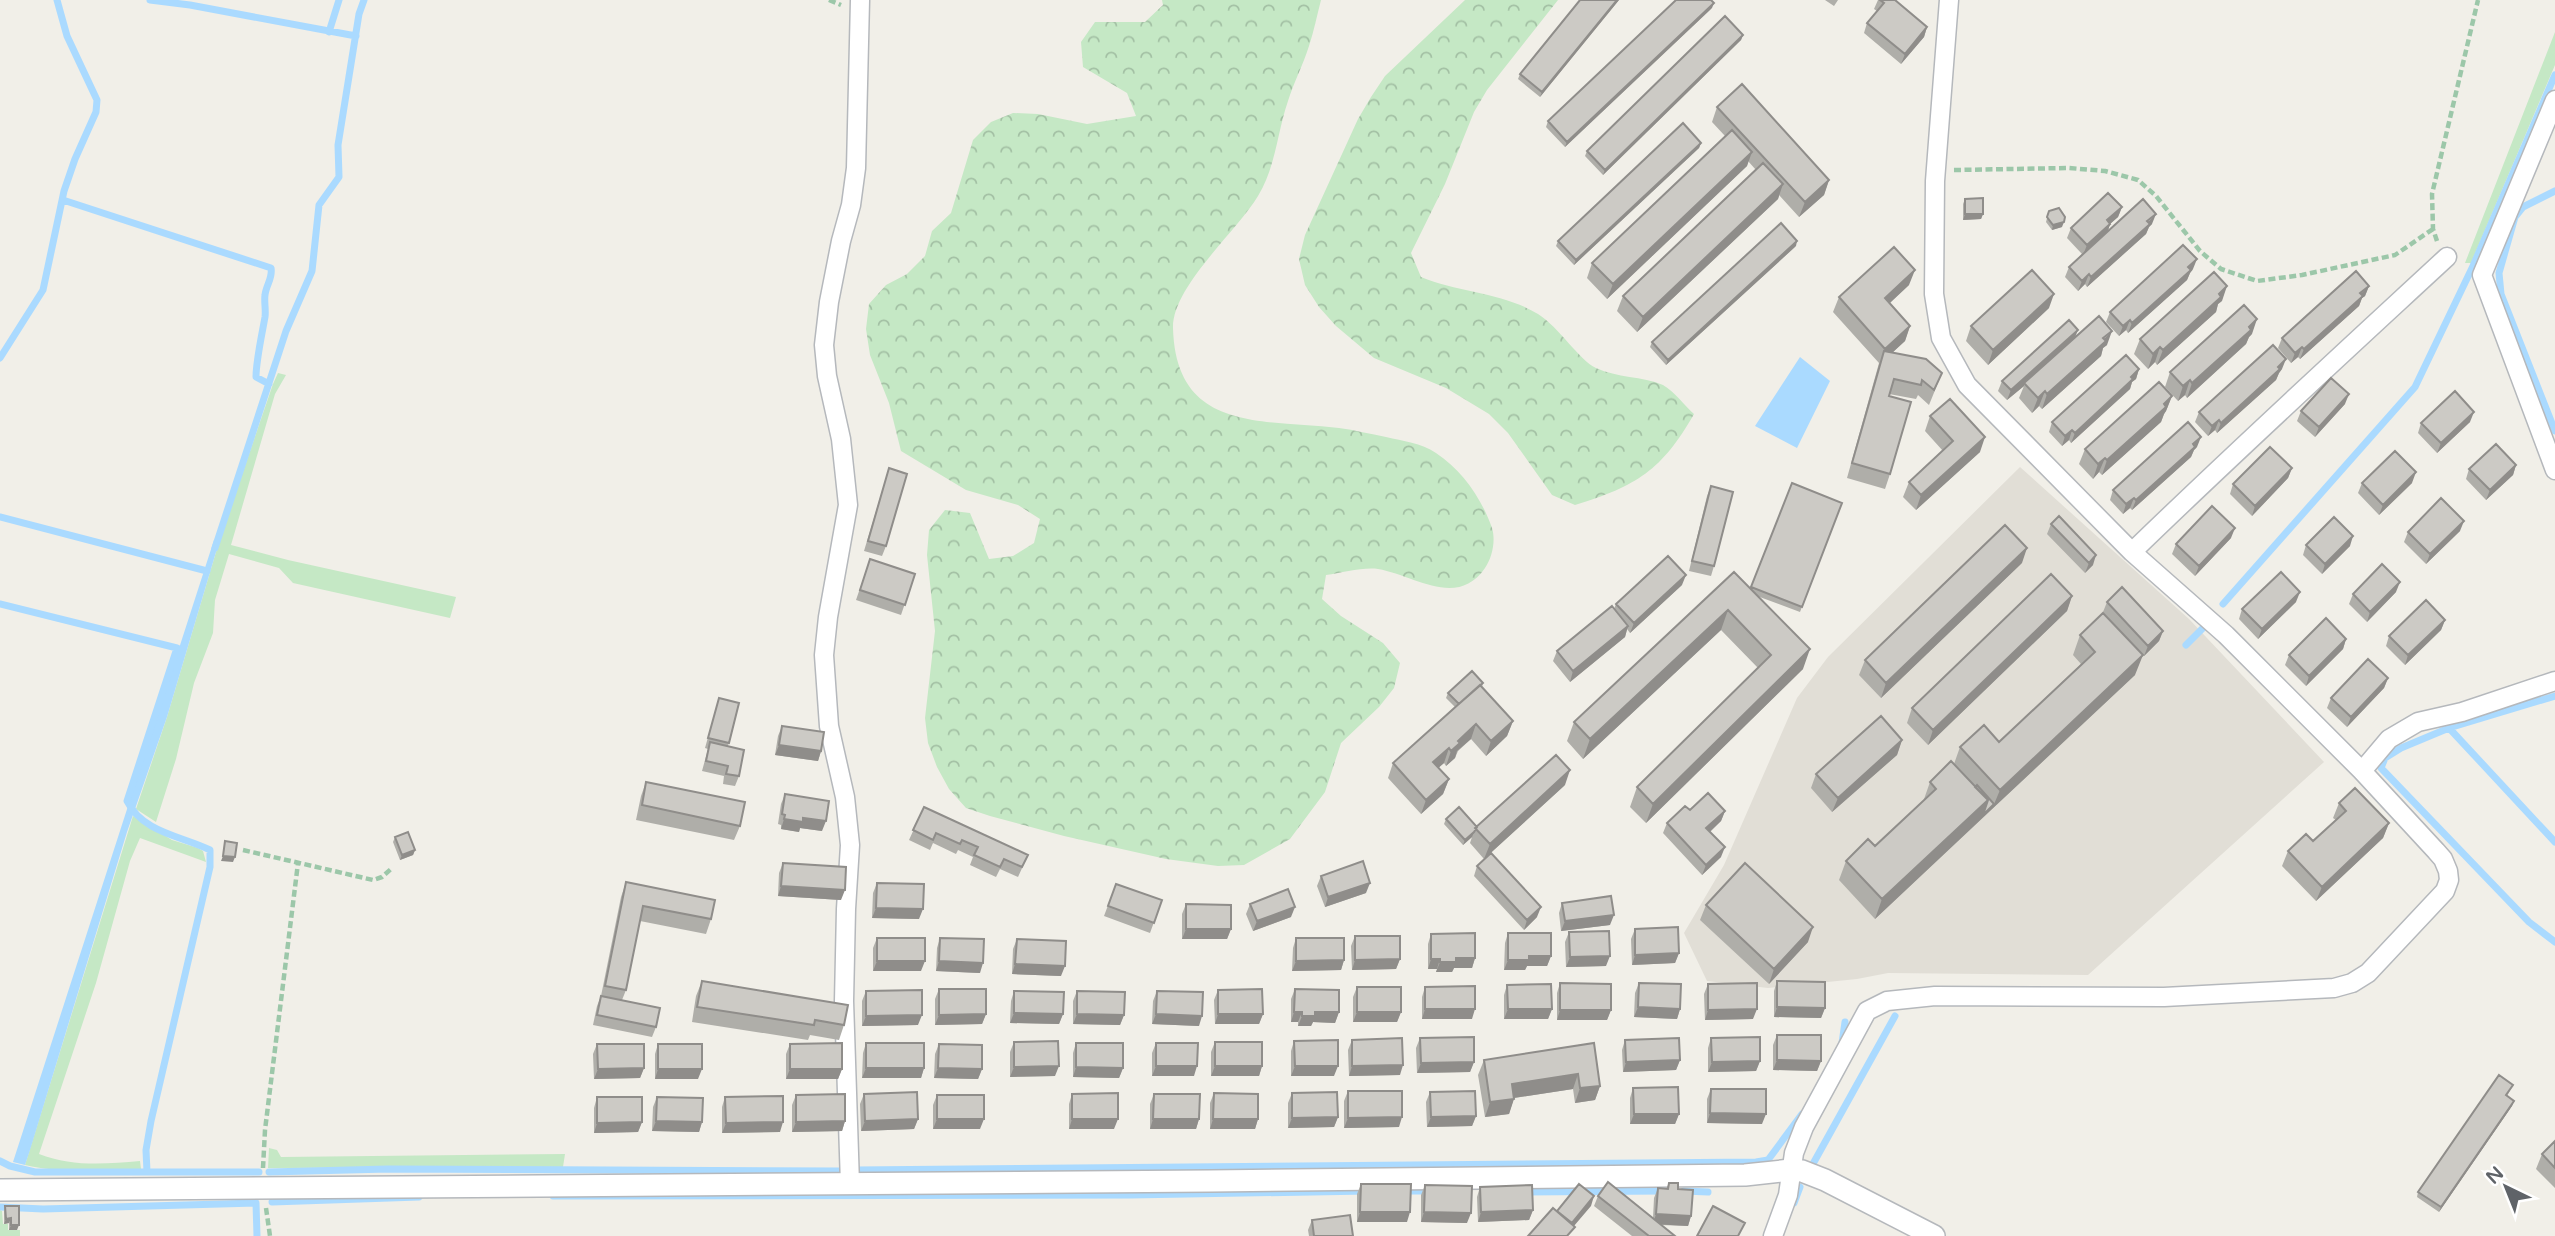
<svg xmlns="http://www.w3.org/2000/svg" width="2555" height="1236" font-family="'Varela Round',sans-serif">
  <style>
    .education { fill: #e1ded6 }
    .green { fill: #c5e8c5 }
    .forest { fill: url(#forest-crowns) }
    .water { fill: #aadaff }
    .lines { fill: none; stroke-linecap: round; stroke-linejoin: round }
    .stream { stroke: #aadaff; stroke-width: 7 }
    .minor-casing { stroke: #b5b8bc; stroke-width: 21 }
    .tertiary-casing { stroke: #b5b8bc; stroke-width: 24 }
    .path { stroke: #9cc7a9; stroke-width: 4.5; stroke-dasharray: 7 3.5; stroke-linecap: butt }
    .minor { stroke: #fff; stroke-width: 18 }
    .tertiary { stroke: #fff; stroke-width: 21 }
    .wall { fill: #afaea9 }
    .shaded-wall { fill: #8f8d8a }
    .building { fill: #cccac5; stroke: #8f8d8a; stroke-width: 2 }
  </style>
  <defs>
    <pattern id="forest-crowns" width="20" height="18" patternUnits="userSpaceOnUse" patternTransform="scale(1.75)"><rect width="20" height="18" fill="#c5e8c5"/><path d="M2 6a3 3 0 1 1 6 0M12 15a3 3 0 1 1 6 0" fill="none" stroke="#a3c0a4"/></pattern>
  </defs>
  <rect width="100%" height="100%" fill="#f1efe8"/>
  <!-- education -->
  <path class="education" d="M2020,467L2189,619L2324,762L2088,975L1888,973L1857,979L1768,988L1707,981L1684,933L1724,865L1797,698L1828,657Z"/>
  <!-- green -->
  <path class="green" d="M2555,32V65L2471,263H2465Z
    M278,373L286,375L275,394L231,545L288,560L456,597L450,618L293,583L279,568L229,554L215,600L213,633L194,683L176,759L156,822L136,809L167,717L219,542L273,384Z
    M133,816L172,840L198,848L203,851L206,862L140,838L130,861L96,983L39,1154C72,1167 106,1164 140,1161L141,1169C103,1170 62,1174 25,1165Z
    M269,1148L277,1150L281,1157L565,1154L563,1167L268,1168Z
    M0,1210L2,1211L3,1224H8V1230H20V1236H0Z"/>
  <!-- forest -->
  <path class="forest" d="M1162,0H1321C1317,15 1314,31 1309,46C1303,65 1294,82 1288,101C1277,133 1276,166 1258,196C1237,231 1172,287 1173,328C1176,433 1263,419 1339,428C1355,430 1370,434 1386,437C1403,441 1421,443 1436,453C1462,470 1482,499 1492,528C1496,541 1492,558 1485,568C1457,609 1414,575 1378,569C1363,567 1342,573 1326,575L1322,599L1341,616L1383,643L1400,663L1394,688L1379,707L1341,743L1325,792L1290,839L1244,865L1218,866L1166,859L1064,836L990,816L966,808L949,789L937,767L928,743L925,718L935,631L927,555L929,530L945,510L970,513L989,559L1013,556L1034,543L1040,519L1018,505L966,490L901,451L889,403L870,355L866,329L869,304L886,285L907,274L925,256L932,231L951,213L973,140L991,122L1013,113L1038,114L1087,124L1136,116L1127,93L1083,67L1081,42L1095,22H1145L1163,5Z
    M1465,0H1558L1487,90L1474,112L1445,184L1411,253L1421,277C1459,293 1502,292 1538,314C1559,327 1579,360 1596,368C1617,378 1642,376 1663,385C1674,391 1685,406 1694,414C1662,470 1637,486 1575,505L1552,495L1508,433L1489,414L1446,388L1374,358L1336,326L1319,307L1305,285L1299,259L1305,235L1358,119L1371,97L1385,76Z"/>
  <!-- water -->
  <path class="water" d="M1800,357L1830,381L1797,448L1755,426Z
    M214,540L219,542L167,717L127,832L30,1150L25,1165L13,1162Z"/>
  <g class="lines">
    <!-- stream -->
    <path class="stream" d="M150,0L190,5L356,36
      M329,32L339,0
      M2555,191L2523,207L2515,217L2499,273L2501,294L2555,431
      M63,200L271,268C273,278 266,285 265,295C264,302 266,310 265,317C262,334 256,361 256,377L269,384
      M0,358L43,290L64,191L75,159L96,112L97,100L67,36L57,0
      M0,517L207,571
      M215,548L286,331L312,271L319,205L339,177L338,145L359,14L364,0
      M0,604L177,648L127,801C143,833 182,836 210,850V867L151,1121L146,1150L147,1172
      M2223,604L2415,387L2473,266L2555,75
      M2186,645L2203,628
      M2555,696L2449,728L2401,748L2385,758L2381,768L2529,922L2555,942
      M2449,728L2555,842
      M1842,1043L1845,1022
      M0,1161L10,1166L35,1172H259
      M1814,1162L1895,1016
      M856,1170L1756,1162L1768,1160L1802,1114
      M269,1172L388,1169L839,1171
      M1404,1191H1431
      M1684,1191L1708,1192
      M1523,1192L1665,1191
      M553,1196L1130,1195L1368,1191
      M272,1202L419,1197
      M1794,1203L1800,1187
      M0,1207L43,1209L256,1203L257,1236"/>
    <!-- minor casing -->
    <g class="minor-casing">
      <path id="minor" d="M2555,100L2482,275L2555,470
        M2132,552C2235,452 2341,355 2447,257
        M2362,771L2389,739L2418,722L2462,712L2555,681
        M850,1184L844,1001L846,909L850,845L845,797L829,726L824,655L828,617L848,505L841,439L827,376L824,345L829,302L841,241L851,205L856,168L860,0
        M1773,1236L1788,1195L1794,1153L1804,1127L1867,1011L1887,1001L1935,996L2164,997L2334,988L2352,983L2368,973L2445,891L2449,880L2448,871L2443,859L2436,851L2362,771L2226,635L2132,552L1967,385L1941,338L1934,294L1935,181L1949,0"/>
    </g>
    <!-- tertiary casing -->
    <g class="tertiary-casing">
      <path id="tertiary" d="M0,1190L1210,1181L1745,1175L1791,1170L1802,1171L1825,1180L1934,1236"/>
    </g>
    <!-- path -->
    <path class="path" d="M829,0L841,5
      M1954,170L2069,168L2105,171L2138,180L2156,196L2200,251L2221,269L2257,281L2302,275L2395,255L2433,229
      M2437,241L2433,229L2432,194L2478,0
      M243,850L373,880L382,877L391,869
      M263,1168L265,1130L298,863
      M266,1208L270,1236"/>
    <!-- minor -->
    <use href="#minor" class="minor"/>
    <!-- tertiary -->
    <use href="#tertiary" class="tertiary"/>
  </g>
  <!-- wall -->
  <path class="wall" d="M1580,0H1619L1540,97L1518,79L1520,74Z
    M1825,0H1838L1834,6Z
    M1878,0H1895L1927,27L1924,37L1901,64L1864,33L1867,23L1877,11L1874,9Z
    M1712,8L1565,147L1546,127L1548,121Z
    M1743,35L1741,40L1603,175L1585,156L1587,151Z
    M1717,107L1829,180L1824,195L1799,217L1779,195L1778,199L1637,332L1617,311L1623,296L1756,170L1748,161L1747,166L1607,299L1587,278L1592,263L1725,136L1712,122Z
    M1701,143L1699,148L1574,265L1556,246L1558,241Z
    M1965,199L1983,214L1981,219L1963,220V204Z
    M2122,207L2118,217L2110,224L2108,231L2152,224L2149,227L2146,234L2087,287L2085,284L2078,291L2065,277L2069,267L2082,254L2067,238L2071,228Z
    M2049,211L2062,227L2052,230L2046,222Z
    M1796,246L1666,365L1650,347L1652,342Z
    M2193,269L2190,273L2187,280L2128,333L2126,330L2119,336L2106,322L2110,312Z
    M1909,285L1890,303L1910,326L1905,341L1893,352L1942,373L1929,405L1918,395L1916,399L1889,394L1890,474L1885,489L1847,478L1879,363L1833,312L1839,297Z
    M2369,286L2365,296L2362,298L2359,306L2300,359L2298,357L2291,363L2278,348L2282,338Z
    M2222,301L2218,304L2216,312L2157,365L2155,362L2148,369L2134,354L2140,339Z
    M2049,308L1988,365L1966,341L1971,326Z
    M2252,334L2249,337L2246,344L2187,398L2185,395L2178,401L2165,387L2170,372Z
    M2075,338L2107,345L2103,348L2101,356L2042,409L2039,406L2032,413L2019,398L2024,386L2007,400L1998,391L2002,381Z
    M2139,369L2136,379L2132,382L2130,389L2071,443L2069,440L2062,446L2049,432L2052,422Z
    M2282,369L2279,373L2276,380L2217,433L2215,430L2208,436L2195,422L2199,412Z
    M2172,396L2166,411L2164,414L2161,422L2102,475L2099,472L2093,479L2079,464L2085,449Z
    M2345,404L2315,437L2297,421L2301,411Z
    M1930,416L1980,452L1916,510L1903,497L1909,482L1943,451L1925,431Z
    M2470,422L2437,453L2418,433L2421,423Z
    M2197,447L2194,450L2191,457L2132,510L2130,508L2123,514L2110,500L2113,490Z
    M2516,465L2513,475L2486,500L2466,479L2469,469Z
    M889,468L886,546L882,556L864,551Z
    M2292,468L2288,478L2252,516L2230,494L2233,484Z
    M1792,483L1842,503L1800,612L1757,596L1803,669L1646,823L1630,807L1637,787L1758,668L1721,630L1583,759L1567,741L1574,722L1750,589Z
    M2362,483H2412L2379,515L2358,493Z
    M1711,486L1714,566L1711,576L1689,571L1707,496Z
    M2051,524L2093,565L2085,573L2047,534Z
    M2460,531L2426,564L2404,542L2408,532Z
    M2231,538L2195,576L2172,554L2176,544Z
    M2306,545L2350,546L2322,574L2303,555Z
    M870,559L915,574L901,615L856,600Z
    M2022,563L1881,698L1859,675L1865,660Z
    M1682,585L1630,633L1627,629L1625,637L1570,682L1553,661L1557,651L1614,609L1616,604Z
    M2396,592L2367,622L2349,604L2353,594Z
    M2072,596L2067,611L1928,745L1907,723L1912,708Z
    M2107,602L2163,631L2159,641L2144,656L2103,612Z
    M2296,602L2258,639L2239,619L2242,609Z
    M2445,620L2441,630L2405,665L2386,646L2389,636Z
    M2080,635L2135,675L1875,919L1839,880L1846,861L1875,846L1923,802L1930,782L1954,764L1960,747L1999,742L2081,664L2073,655Z
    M2346,639L2343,649L2306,686L2285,665L2289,655Z
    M2388,678L2384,688L2347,727L2327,708L2331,698Z
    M1483,683L1482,687L1513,721L1507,736L1486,756L1471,739L1458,751L1455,758L1446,766L1444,763L1438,768L1449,779L1443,794L1421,814L1388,778L1393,763L1455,707L1446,698L1448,693Z
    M719,698L739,703L728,746L739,776L735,786L723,784L724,776L702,771L708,749L705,748Z
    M782,726L821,751L818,761L775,755L778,736Z
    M1902,740L1897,755L1832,812L1811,788L1816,774Z
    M646,782L740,826L734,840L636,820L641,796Z
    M1565,785L1484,859L1470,843L1472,837L1463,845L1444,824L1446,819L1477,827Z
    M785,794L822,831L800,828L799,832L781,829V825L778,824L781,804Z
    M2339,803L2389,823L2383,838L2316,901L2282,866L2288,851L2313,841L2336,820L2333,818Z
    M924,807L1028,855L1018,877L1000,869L996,877L970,865L973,857L958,850L956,854L933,843L930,850L909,840Z
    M1690,810L1725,811L1721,821L1710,832L1721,857L1702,875L1663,833L1667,823Z
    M395,837L415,850L413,855L400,860L393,842Z
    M783,863L841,900L778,896L779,873Z
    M1477,866L1537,917L1524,930L1474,876Z
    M1321,876L1366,893L1325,907L1317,886Z
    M626,882L711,919L706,934L640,921L626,990L622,1000L656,1027L652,1037L593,1025L597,1006L601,996L621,897Z
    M877,883L919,919L872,918L873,893Z
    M1116,884L1162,900L1150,933L1104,916Z
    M1562,903L1610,925L1561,931L1559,913Z
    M1186,904L1231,929L1227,939H1182V914Z
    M1250,904L1291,917L1253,931L1246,914Z
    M1706,905L1808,942L1769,984L1700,920Z
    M1635,929L1679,953L1675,963L1632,965L1631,939Z
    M1569,932L1606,966L1566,967L1565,942Z
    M1508,933L1551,956L1547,966H1527L1525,970H1504L1505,943Z
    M1431,934L1475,958L1472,968H1454L1452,972H1436L1437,969H1428V944Z
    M1355,936L1400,959L1396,969L1352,970L1351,946Z
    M877,938L921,971H873V948Z
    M940,938L980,973L936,971L937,948Z
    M1296,938L1344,960L1341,970L1292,971L1293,948Z
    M1017,939L1061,976L1012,974L1013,949Z
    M702,981L844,1025L839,1040L810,1035L808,1040L692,1022L696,996Z
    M1777,981L1825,1008L1821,1018L1774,1017V991Z
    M1560,983L1611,1010L1607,1020H1557V993Z
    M1639,983L1680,1009L1677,1019L1634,1017L1635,993Z
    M1708,984L1753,1019L1705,1020L1704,994Z
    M1507,985L1552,1009L1548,1019H1504V995Z
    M1357,987L1401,1012L1397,1022H1353V997Z
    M1425,987L1472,1019H1422V997Z
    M939,989L986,1014L982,1024L935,1025V999Z
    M1295,989L1339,1012L1335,1023L1313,1022L1311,1026H1298V1022H1291V999Z
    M1218,990L1263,1014L1259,1024H1215L1214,1000Z
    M866,991L918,1025L862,1026V1001Z
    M1014,991L1063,1014L1059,1024L1010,1023L1011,1001Z
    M1077,991L1124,1015L1120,1025L1073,1024V1001Z
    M1157,991L1199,1026L1152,1024L1153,1001Z
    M1777,1035L1821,1061L1817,1071L1773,1070V1045Z
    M1420,1038L1474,1062L1470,1072L1417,1073L1416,1048Z
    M1711,1038L1760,1061L1756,1071L1708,1072V1048Z
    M1352,1040L1400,1075L1349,1076L1348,1050Z
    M1625,1040L1680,1060L1676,1070L1623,1072L1622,1050Z
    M1294,1041L1334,1076H1291V1051Z
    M1014,1042L1055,1076L1010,1077V1052Z
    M1215,1042L1262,1066L1259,1076H1211V1052Z
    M866,1043L924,1068L921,1078H862L863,1053Z
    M1076,1043L1123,1068L1119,1078L1073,1077V1053Z
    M1156,1043L1194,1076H1152V1053Z
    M1594,1043L1600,1086L1595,1100L1575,1103L1573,1089L1514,1098L1509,1114L1485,1117L1478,1075L1484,1060Z
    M597,1044L644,1068L640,1078L594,1079L593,1054Z
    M658,1044L698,1079H655V1054Z
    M790,1044L842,1069L838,1079H786V1054Z
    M939,1044L982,1069L978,1079L934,1078L935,1054Z
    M2513,1085L2507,1096L2514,1101L2512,1106L2439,1212L2417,1197L2418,1192Z
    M1633,1088L1679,1114L1675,1124H1630V1098Z
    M1711,1089L1762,1124L1707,1123V1099Z
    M1348,1091L1399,1127L1344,1128V1101Z
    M1430,1092L1476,1116L1472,1126L1427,1127L1426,1102Z
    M1214,1093L1258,1119L1255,1129H1210V1103Z
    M1292,1093L1338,1117L1334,1127L1288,1128V1103Z
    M864,1094L918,1119L914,1129L861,1131L860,1104Z
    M1072,1094L1114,1129H1069V1104Z
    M1154,1094L1199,1119L1196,1129H1150V1104Z
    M796,1095L845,1121L842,1131L792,1132V1105Z
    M937,1095L980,1129H933V1105Z
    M597,1097L642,1122L638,1132L594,1133V1108Z
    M657,1097L702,1122L699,1132L652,1131L653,1107Z
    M725,1097L780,1132L722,1133V1107Z
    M2555,1141V1188L2536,1169L2542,1154Z
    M1669,1183L1678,1189L1691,1216L1688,1226L1661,1225L1675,1236H1632L1594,1206L1598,1196L1653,1218L1654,1198L1658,1188L1666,1189Z
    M1361,1184L1407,1222H1357V1194Z
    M1425,1185L1467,1223L1421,1222V1195Z
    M1480,1187L1533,1210L1529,1220L1478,1222L1477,1197Z
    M5,1206L17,1230H9V1223L4,1224V1211Z
    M1312,1220L1353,1236H1309L1308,1230Z"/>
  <!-- shaded-wall -->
  <path class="shaded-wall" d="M1617,0H1619L1540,97L1542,92Z
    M1714,3L1712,8L1565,147L1567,142Z
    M1927,27L1924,37L1901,64L1905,54Z
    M1743,35L1741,40L1603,175L1605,170Z
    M1701,143L1699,148L1574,265L1576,260Z
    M1752,152L1747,166L1607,299L1613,284Z
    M1829,180L1824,195L1799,217L1805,202Z
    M1783,184L1778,199L1637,332L1643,317Z
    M2122,207L2118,217L2110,224L2107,234L2083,255L2087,245L2107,220Z
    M1965,214H1983L1981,219L1963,220Z
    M2156,214L2152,224L2149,227L2146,234L2087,287L2091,277Z
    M2064,222L2062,227L2052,230L2053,225Z
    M1797,241L1796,246L1666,365L1668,360Z
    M2197,259L2193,269L2190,273L2187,280L2128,333L2132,323Z
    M1915,270L1909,285L1880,312L1885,298Z
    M2089,274L2085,284L2078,291L2082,281Z
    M2227,286L2222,301L2218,304L2216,312L2157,365L2163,350Z
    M2369,286L2365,296L2362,298L2359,306L2300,359L2304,349Z
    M2054,294L2049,308L1988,365L1993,350Z
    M2257,319L2252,334L2249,337L2246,344L2187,398L2192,383Z
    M2130,320L2126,330L2119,336L2123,326Z
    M1910,326L1905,341L1880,364L1885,349Z
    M2078,330L2074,340L2024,383V386L2007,400L2011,390Z
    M2112,331L2107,345L2103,348L2101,356L2042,409L2047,394Z
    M2160,347L2155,362L2148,369L2153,354Z
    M2302,347L2298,357L2291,363L2295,353Z
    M2286,359L2282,369L2279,373L2276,380L2217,433L2221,423Z
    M2139,369L2136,379L2132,382L2130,389L2071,443L2075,433Z
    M2190,380L2185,395L2178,401L2183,386Z
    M2045,391L2039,406L2032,413L2038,398Z
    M2349,394L2345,404L2315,437L2319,427Z
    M2172,396L2166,411L2164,414L2161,422L2102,475L2107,460Z
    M2474,412L2470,422L2437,453L2441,443Z
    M2219,420L2215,430L2208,436L2212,426Z
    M2072,430L2069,440L2062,446L2065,436Z
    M1985,437L1980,452L1916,510L1921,495Z
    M2201,437L2197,447L2194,450L2191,457L2132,510L2136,500Z
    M2105,458L2099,472L2093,479L2098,464Z
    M2516,465L2513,475L2486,500L2490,490Z
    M2292,468L2288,478L2252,516L2255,506Z
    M2416,472L2412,483L2379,515L2383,505Z
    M2134,498L2130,508L2123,514L2126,504Z
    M2464,521L2460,531L2426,564L2430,554Z
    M2235,528L2231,538L2195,576L2199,566Z
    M2353,536L2350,546L2322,574L2325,564Z
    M2027,548L2022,563L1881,698L1886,683Z
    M2096,555L2093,565L2085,573L2089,563Z
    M1686,575L1682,585L1630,633L1634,623Z
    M2400,582L2396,592L2367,622L2370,612Z
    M2300,592L2296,602L2258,639L2262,629Z
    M2072,596L2067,611L1928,745L1933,730Z
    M1728,610L1721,630L1583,759L1590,739Z
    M2445,620L2441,630L2405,665L2408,655Z
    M1628,626L1625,637L1570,682L1573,671Z
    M2163,631L2159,641L2144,656L2148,646Z
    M2346,639L2343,649L2306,686L2309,676Z
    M1810,649L1803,669L1646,823L1653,804Z
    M2143,655L2135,675L1992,809L2000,790Z
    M2388,678L2384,688L2347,727L2351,717Z
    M1513,721L1507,736L1486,756L1491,741Z
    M1476,724L1471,739L1457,751L1455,758L1446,766L1451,751L1458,741Z
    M1902,740L1897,755L1832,812L1838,798Z
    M779,745L821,751L818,761L775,755Z
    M1449,748L1444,763L1428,777L1433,762Z
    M1570,770L1565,785L1484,859L1490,844Z
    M1449,779L1443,794L1421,814L1426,800Z
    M1988,800L1994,804L1992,809L1875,919L1882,899Z
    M1725,811L1721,821L1703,838L1706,828Z
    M803,818L826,821L822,831L800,828L799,832L781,829L784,819Z
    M2389,823L2383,838L2316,901L2322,887Z
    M1474,832L1472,837L1463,845L1465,840Z
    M1725,847L1721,857L1702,875L1706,865Z
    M415,850L413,855L400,860L402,855Z
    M223,856L235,857L233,862L221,861Z
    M1370,883L1366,893L1325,907L1328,897Z
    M781,886L845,890L841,900L778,896Z
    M1295,907L1291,917L1253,931L1257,921Z
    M1541,907L1537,917L1524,930L1527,920Z
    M876,908L923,909L919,919L872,918Z
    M1614,915L1610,925L1561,931L1565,921Z
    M1813,927L1808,942L1769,984L1774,969Z
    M1186,929H1231L1227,939H1182Z
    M1679,953L1675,963L1632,965L1635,955Z
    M1529,956H1551L1547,966H1527L1525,970H1504L1508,960Z
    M1610,956L1606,966L1566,967L1570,957Z
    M1456,958H1475L1472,968H1454L1452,972H1436L1440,962Z
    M1400,959L1396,969L1352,970L1355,960Z
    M1431,959H1440L1437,969H1428Z
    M1344,960L1341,970L1292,971L1296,961Z
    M877,961H925L921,971H873Z
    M939,961L983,963L980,973L936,971Z
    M1015,964L1065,966L1061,976L1012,974Z
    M1638,1007L1680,1009L1677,1019L1634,1017Z
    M1777,1007L1825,1008L1821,1018L1774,1017Z
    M1425,1009H1475L1472,1019H1422Z
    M1508,1009H1552L1548,1019H1504Z
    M1757,1009L1753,1019L1705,1020L1708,1010Z
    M1560,1010H1611L1607,1020H1557Z
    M1294,1012H1302L1298,1022H1291Z
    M1315,1012H1339L1335,1023L1313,1022L1311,1026H1298L1302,1016Z
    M1357,1012H1401L1397,1022H1353Z
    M1014,1013L1063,1014L1059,1024L1010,1023Z
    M986,1014L982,1024L935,1025L939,1015Z
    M1077,1014L1124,1015L1120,1025L1073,1024Z
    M1156,1014L1202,1016L1199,1026L1152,1024Z
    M1218,1014H1263L1259,1024H1215Z
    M922,1015L918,1025L862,1026L866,1016Z
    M1680,1060L1676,1070L1623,1072L1626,1062Z
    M1777,1060L1821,1061L1817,1071L1773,1070Z
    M1760,1061L1756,1071L1708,1072L1712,1062Z
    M1474,1062L1470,1072L1417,1073L1421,1063Z
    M1403,1065L1400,1075L1349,1076L1352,1066Z
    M1059,1066L1055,1076L1010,1077L1014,1067Z
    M1156,1066H1197L1194,1076H1152Z
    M1215,1066H1262L1259,1076H1211Z
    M1295,1066H1338L1334,1076H1291Z
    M1076,1067L1123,1068L1119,1078L1073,1077Z
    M644,1068L640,1078L594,1079L598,1069Z
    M866,1068H924L921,1078H862Z
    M938,1068L982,1069L978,1079L934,1078Z
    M658,1069H702L698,1079H655Z
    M790,1069H842L838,1079H786Z
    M1578,1074L1573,1089L1507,1099L1512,1084Z
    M1600,1086L1595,1100L1575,1103L1580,1088Z
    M1514,1099L1509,1114L1485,1117L1490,1102Z
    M2514,1101L2512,1106L2439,1212L2441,1207Z
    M1710,1113L1766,1114L1762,1124L1707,1123Z
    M1634,1114H1679L1675,1124H1630Z
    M1476,1116L1472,1126L1427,1127L1431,1117Z
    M1338,1117L1334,1127L1288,1128L1292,1118Z
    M1402,1117L1399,1127L1344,1128L1348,1118Z
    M918,1119L914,1129L861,1131L865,1121Z
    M937,1119H984L980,1129H933Z
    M1072,1119H1118L1114,1129H1069Z
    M1153,1119H1199L1196,1129H1150Z
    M1213,1119H1258L1255,1129H1210Z
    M656,1121L702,1122L699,1132L652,1131Z
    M845,1121L842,1131L792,1132L796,1122Z
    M642,1122L638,1132L594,1133L597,1123Z
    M783,1122L780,1132L722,1133L726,1123Z
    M1594,1196L1591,1206L1568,1233L1572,1223Z
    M1533,1210L1529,1220L1478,1222L1481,1212Z
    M1360,1212H1410L1407,1222H1357Z
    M1424,1212L1471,1213L1467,1223L1421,1222Z
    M1656,1214L1691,1216L1688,1226L1653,1224Z
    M11,1218L9,1223L4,1224L6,1219Z
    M11,1225H19L17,1230H9Z"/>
  <!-- building -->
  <path class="building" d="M1580,0H1617L1542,92L1520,74Z
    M1676,0H1711L1714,3L1567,142L1548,121Z
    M1880,0H1895L1927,27L1905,54L1867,23L1884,3Z
    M1725,16L1743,35L1605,170L1587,151Z
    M1742,84L1829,180L1805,202L1717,107Z
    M1683,123L1701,143L1576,260L1558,241Z
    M1732,130L1752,152L1613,284L1592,263Z
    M1763,163L1783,184L1643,317L1623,296Z
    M2108,193L2122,207L2107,220L2110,224L2087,245L2071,228Z
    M1983,198V214H1965V199Z
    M2143,199L2156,214L2147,221L2150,224L2091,277L2089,274L2082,281L2069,267Z
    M2059,208L2065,217L2064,222L2053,225L2047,217L2049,211Z
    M1781,223L1797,241L1668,360L1652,342Z
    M2183,245L2197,259L2188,267L2191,270L2132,323L2130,320L2123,326L2110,312Z
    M1894,247L1915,270L1885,298L1910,326L1885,349L1839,297Z
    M2032,270L2054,294L1993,350L1971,326Z
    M2356,271L2369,286L2360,293L2363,296L2304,349L2302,347L2295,353L2282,338Z
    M2214,272L2227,286L2219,294L2221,297L2163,350L2160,347L2153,354L2140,339Z
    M2244,305L2257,319L2249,327L2251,330L2192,383L2190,380L2183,386L2170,372Z
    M2099,316L2112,331L2103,338L2106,341L2047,394L2045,391L2038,398L2024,383Z
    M2069,320L2078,330L2011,390L2002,381Z
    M2273,345L2286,359L2278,367L2280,369L2221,423L2219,420L2212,426L2199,412Z
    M1884,351L1926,359L1942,373L1934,390L1922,380L1921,385L1894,379L1889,396L1911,402L1890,474L1852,463Z
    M2126,355L2139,369L2131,377L2133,379L2075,433L2072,430L2065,436L2052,422Z
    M2331,378L2349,394L2319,427L2301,411Z
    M2159,382L2172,396L2164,404L2166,407L2107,460L2105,458L2098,464L2085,449Z
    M2455,391L2474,412L2441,443L2421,423Z
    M1950,399L1985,437L1921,495L1909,482L1953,441L1930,416Z
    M2188,422L2201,437L2193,444L2195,447L2136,500L2134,498L2126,504L2113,490Z
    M2496,444L2516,465L2490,490L2469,469Z
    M2270,447L2292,468L2255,506L2233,484Z
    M2395,451L2416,472L2383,505L2362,483Z
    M889,468L907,474L886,546L868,541Z
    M1792,483L1842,503L1802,607L1751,587Z
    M1711,486L1733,492L1714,566L1692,561Z
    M2441,498L2464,521L2430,554L2408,532Z
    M2212,506L2235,528L2199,566L2176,544Z
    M2059,516L2096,555L2089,563L2051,524Z
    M2334,517L2353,536L2325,564L2306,545Z
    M2005,525L2027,548L1886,683L1865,660Z
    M1668,556L1686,575L1634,623L1616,604Z
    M870,559L915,574L905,605L860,590Z
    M2382,564L2400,582L2370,612L2353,594Z
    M1734,572L1810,649L1653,804L1637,787L1771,655L1728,610L1590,739L1574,722Z
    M2281,572L2300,592L2262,629L2242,609Z
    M2051,574L2072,596L1933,730L1912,708Z
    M2122,587L2163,631L2148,646L2107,602Z
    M2426,600L2445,620L2408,655L2389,636Z
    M1612,606L1628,626L1573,671L1557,651Z
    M2103,613L2143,655L2000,790L1960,747L1984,725L1999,742L2095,652L2080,635Z
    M2326,618L2346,639L2309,676L2289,655Z
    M2368,659L2388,678L2351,717L2331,698Z
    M1472,671L1483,683L1459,704L1448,693Z
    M1480,685L1513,721L1491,741L1476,724L1458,741L1460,743L1451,751L1449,748L1433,762L1449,779L1426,800L1393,763Z
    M719,698L739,703L729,743L708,738Z
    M1881,716L1902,740L1838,798L1816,774Z
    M782,726L824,732L821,751L779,745Z
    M710,742L744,750L739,776L726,774L728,766L706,761Z
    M1556,755L1570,770L1490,844L1475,828Z
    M1951,761L1988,800L1882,899L1846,861L1868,839L1875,846L1936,789L1930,782Z
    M646,782L745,802L740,826L642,805Z
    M1977,785L1994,804L1983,815L1988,800L1975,787Z
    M2355,788L2389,823L2322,887L2288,851L2306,834L2313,841L2346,811L2339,803Z
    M1708,793L1725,811L1706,828L1725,847L1706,865L1667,823L1685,806L1690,810Z
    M785,794L829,801L826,821L803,818V822L784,819L785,815L782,814Z
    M924,807L1028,855L1022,867L1004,859L1000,867L974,855L978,847L962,840L960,844L936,833L933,840L913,830Z
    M1459,807L1477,827L1474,832L1465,840L1446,819Z
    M408,832L415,850L402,855L395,837Z
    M225,841L237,843L235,857L223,856Z
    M1491,853L1541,907L1527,920L1477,866Z
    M1363,861L1370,883L1328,897L1321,876Z
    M783,863L846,867L845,890L781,886Z
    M1745,863L1813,927L1774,969L1706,905Z
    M626,882L715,900L711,919L643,906L626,990L605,986Z
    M877,883L924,884L923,909L876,908Z
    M1116,884L1162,900L1154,923L1108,906Z
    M1288,889L1295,907L1257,921L1250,904Z
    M1611,896L1614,915L1565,921L1562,903Z
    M1186,904L1231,905V929H1186Z
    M1678,927L1679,953L1635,955V929Z
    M1609,931L1610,956L1570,957L1569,932Z
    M1475,933V958H1456V962H1440V959H1431V934Z
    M1508,933H1551V956H1529V960H1508Z
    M1355,936H1400V959L1355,960Z
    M877,938H925V961H877Z
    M940,938L984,939L983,963L939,961Z
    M1296,938H1344V960L1296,961Z
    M1017,939L1066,941L1065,966L1015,964Z
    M702,981L848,1005L844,1025L815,1020L814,1025L697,1007Z
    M1777,981L1825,982V1008L1777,1007Z
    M1560,983L1611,984V1010H1560Z
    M1639,983L1681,984L1680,1009L1638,1007Z
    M1757,983V1009L1708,1010V984Z
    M1551,984L1552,1009H1508L1507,985Z
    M1475,986V1009H1425V987Z
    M1357,987H1401V1012H1357Z
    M939,989H986V1014L939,1015Z
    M1262,989L1263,1014H1218V990Z
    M1295,989L1339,990V1012H1315V1016H1302V1012H1294Z
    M922,990V1015L866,1016V991Z
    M1014,991L1064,992L1063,1014L1014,1013Z
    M1077,991L1125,992L1124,1015L1077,1014Z
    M1157,991L1203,992L1202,1016L1156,1014Z
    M601,996L660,1008L656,1027L597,1015Z
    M1777,1035H1821V1061L1777,1060Z
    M1474,1037V1062L1421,1063L1420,1038Z
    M1760,1037V1061L1712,1062L1711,1038Z
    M1402,1038L1403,1065L1352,1066V1040Z
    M1679,1038L1680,1060L1626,1062L1625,1040Z
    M1338,1040V1066H1295L1294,1041Z
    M1058,1041L1059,1066L1014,1067V1042Z
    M1215,1042H1262V1066H1215Z
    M842,1043V1069H790V1044Z
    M866,1043H924V1068H866Z
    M1076,1043H1123V1068L1076,1067Z
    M1156,1043H1198L1197,1066H1156Z
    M1594,1043L1600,1086L1580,1088L1578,1074L1512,1084L1514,1099L1490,1102L1484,1060Z
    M597,1044H644V1068L598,1069Z
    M658,1044H702V1069H658Z
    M939,1044L982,1045V1069L938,1068Z
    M2499,1075L2513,1085L2506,1095L2514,1101L2441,1207L2418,1192Z
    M1678,1087L1679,1114H1634L1633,1088Z
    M1711,1089H1766V1114L1710,1113Z
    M1348,1091H1402V1117L1348,1118Z
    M1475,1091L1476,1116L1431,1117L1430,1092Z
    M917,1092L918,1119L865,1121L864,1094Z
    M1337,1092L1338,1117L1292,1118V1093Z
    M1118,1093V1119H1072V1094Z
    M1214,1093L1258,1094V1119H1213Z
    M845,1094V1121L796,1122V1095Z
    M1154,1094H1200L1199,1119H1153Z
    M937,1095H984V1119H937Z
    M783,1096V1122L726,1123L725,1097Z
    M597,1097H642V1122L597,1123Z
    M657,1097L703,1098L702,1122L656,1121Z
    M2555,1141V1168L2542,1154Z
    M1608,1182L1675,1236H1649L1598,1196Z
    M1669,1183H1678V1189L1693,1190L1691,1216L1656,1214L1658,1188L1668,1189Z
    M1361,1184H1411L1410,1212H1360Z
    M1579,1184L1594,1196L1572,1223L1557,1211Z
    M1425,1185L1472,1186L1471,1213L1424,1212Z
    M1532,1185L1533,1210L1481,1212L1480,1187Z
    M5,1206H19V1225H11V1218L6,1219Z
    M1713,1206L1745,1223L1738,1236H1697Z
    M1553,1208L1575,1227L1567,1236H1528Z
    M1350,1215L1353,1236H1314L1312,1220Z"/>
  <!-- north arrow -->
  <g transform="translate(2506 1187) rotate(317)" stroke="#ffffff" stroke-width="5" paint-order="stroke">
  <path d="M0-5L12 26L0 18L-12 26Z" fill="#5f6368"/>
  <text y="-10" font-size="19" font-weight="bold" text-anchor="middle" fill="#5f6368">N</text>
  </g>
</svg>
